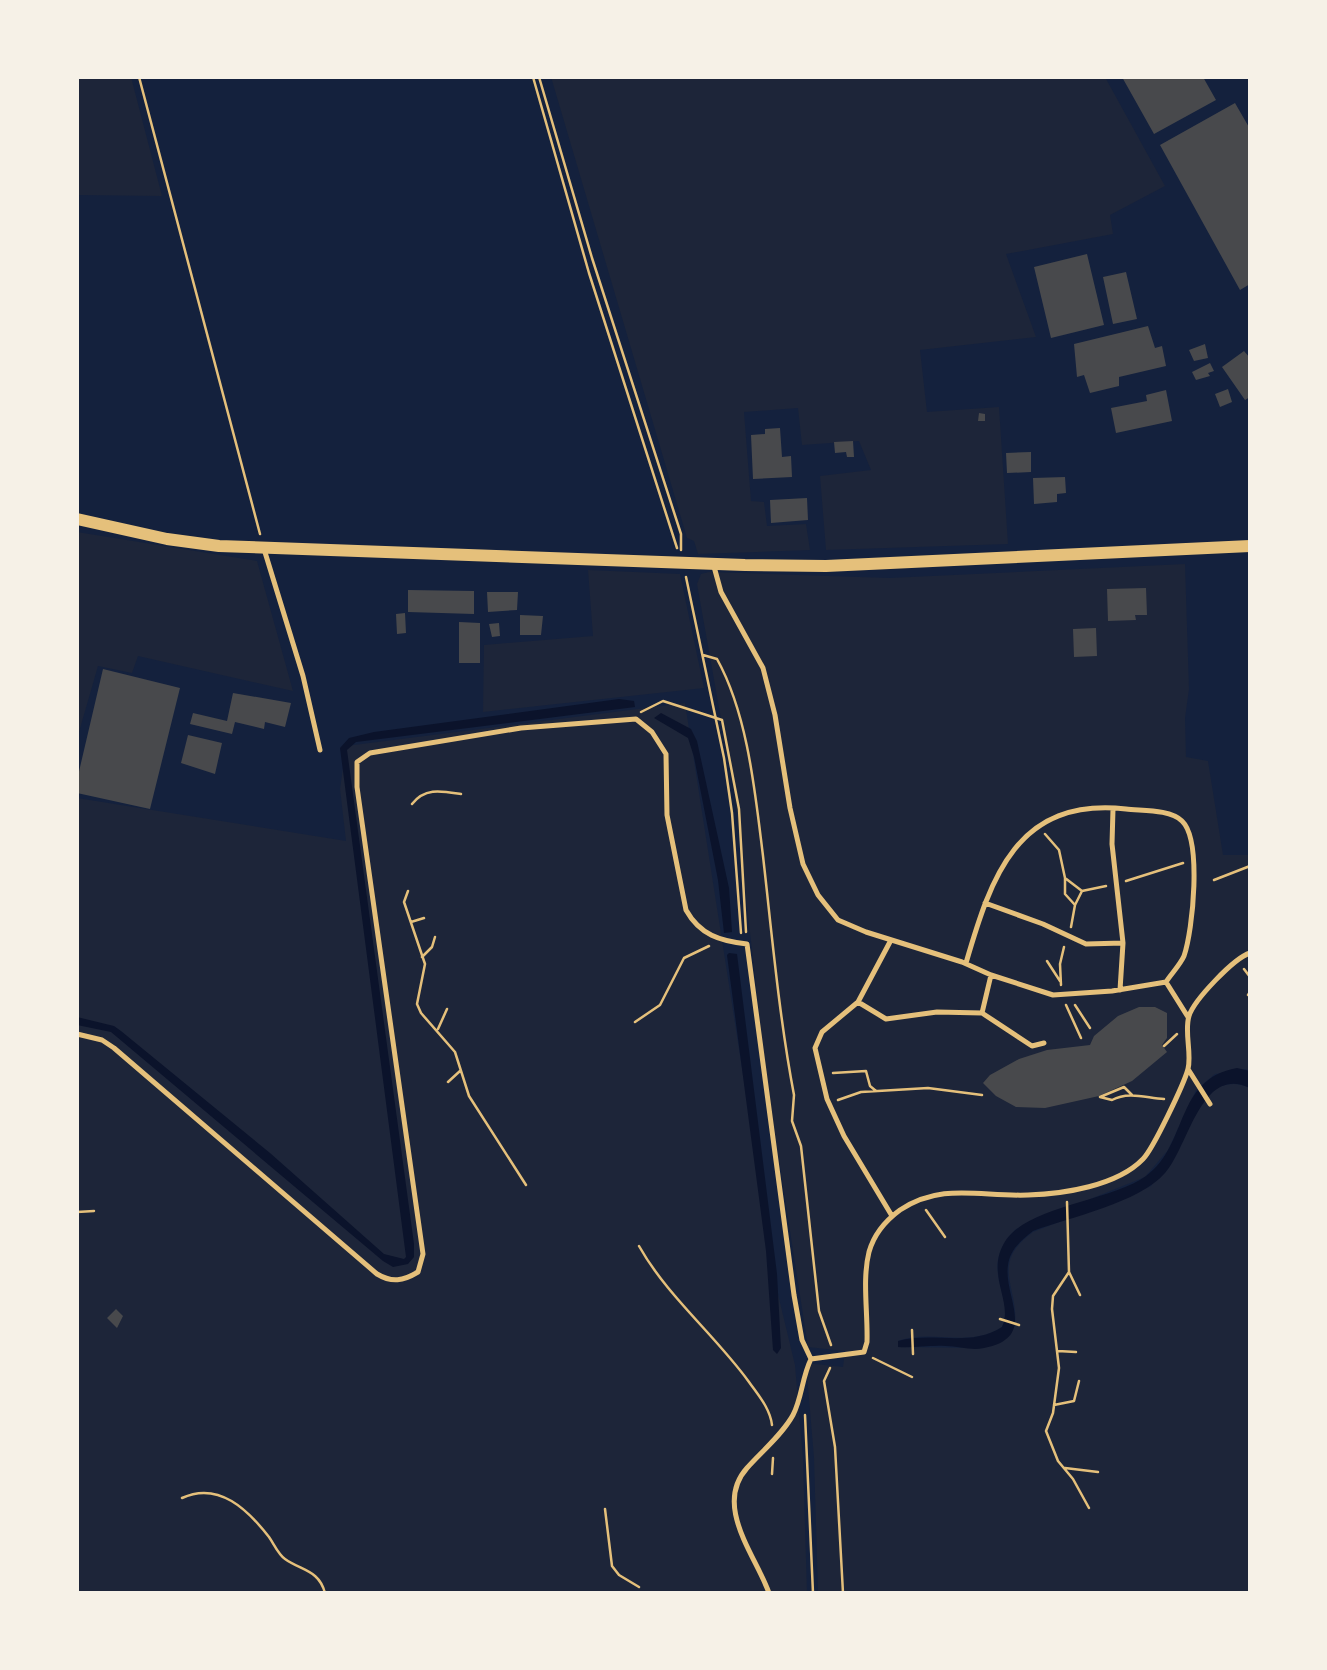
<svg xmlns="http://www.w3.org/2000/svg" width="1327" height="1670" font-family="'Space Grotesk',sans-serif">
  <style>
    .green { fill: #1d2539 }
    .water { fill: #0b132b }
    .building { fill: #48494c }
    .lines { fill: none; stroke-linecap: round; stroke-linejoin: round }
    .path { stroke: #e5c07b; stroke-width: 2.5 }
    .service { stroke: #e5c07b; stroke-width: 5 }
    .tertiary { stroke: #e5c07b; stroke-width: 12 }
  </style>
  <rect width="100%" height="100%" fill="#14213d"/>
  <!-- green -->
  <path class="green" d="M77,77H131L162,196L77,195Z
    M551,77H1105L1165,186L1110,215L1113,234L1006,254L1036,337L920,350L927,412L999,407L1008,544L826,550L820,476L871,470L859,441L802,445L798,408L744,412L751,501L764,502L767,526L806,524L810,550L698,554L694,541L687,538Z
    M77,532L257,561L293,691L138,656L132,673L98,666L77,739Z
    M1185,564L1189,689L1185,718L1186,757L1208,761L1223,855H1250V1071L1246,1069L1215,1074L1196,1090L1168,1150L1145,1177L1016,1229C975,1270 1017,1296 1002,1327C969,1349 933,1328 898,1341V1347L983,1348L1015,1326C1019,1286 989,1264 1033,1232L1151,1186L1210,1092C1223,1084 1235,1081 1250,1088V1593H818L814,1458L806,1363L843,1367L845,1351L808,1347L767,1082L734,792L697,584L701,574L709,572L889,578Z
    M588,570L680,574L704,688L483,712L484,645L593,636Z
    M685,703L776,1286L795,1365L803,1459L807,1593H77V798L346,841L340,789L346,746Z"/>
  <!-- water -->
  <path class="water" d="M619,699L634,701L635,707L356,742L347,750L414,1244V1257L408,1264L393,1267L383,1261L111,1032L77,1025V1017L114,1026L121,1031L270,1153L384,1254L404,1259L406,1257L340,748L349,738L374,732Z
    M661,713L691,729L697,741L729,888L732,932L724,933L718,880L694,757L688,738L654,718Z
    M729,953L737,954L777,1274L781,1348L777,1354L773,1350L766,1251L727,955Z
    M1237,1068L1250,1071V1088C1201,1064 1189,1146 1165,1173C1139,1203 1070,1217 1033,1231C1021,1240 1010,1250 1008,1265C1003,1297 1039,1337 984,1348C971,1351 959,1346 946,1346C930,1345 914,1348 898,1347V1341C933,1331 969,1348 1002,1327C1014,1302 984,1273 1006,1240C1029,1206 1111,1201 1146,1176C1189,1145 1174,1079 1237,1068Z"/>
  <!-- building -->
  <path class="building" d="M1122,77H1203L1216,100L1154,134Z
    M1235,103L1250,129V284L1240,290L1160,145Z
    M1087,254L1104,325L1051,338L1034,267Z
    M1126,272L1137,319L1113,324L1103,277Z
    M1148,326L1155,348L1162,346L1166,366L1119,377V386L1090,393L1084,375L1077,377L1074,344Z
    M1205,344L1208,358L1194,361L1189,350Z
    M1244,351L1250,358V397L1245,400L1222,367Z
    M1210,363L1214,371L1208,373L1210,376L1196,380L1192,372Z
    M1228,389L1232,402L1220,407L1215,394Z
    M1166,390L1172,421L1116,433L1111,408L1147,401L1146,395Z
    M979,413L985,414V421H978Z
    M780,428L782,457L791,456L792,477L753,479L751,435L765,434V429Z
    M853,441L854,457H847L846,452L835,453L834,442Z
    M1031,452V472L1007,473L1006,453Z
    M1065,477L1066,493L1057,494V502L1034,504L1033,478Z
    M807,498L808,520L771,523L770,500Z
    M1146,588L1147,615H1135L1136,620L1108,621L1107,589Z
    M408,590L474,591V614L408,612Z
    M487,592H518L517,610L488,612Z
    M405,613L406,633L397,634L396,614Z
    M520,615L543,616L541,635H520Z
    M459,622L480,623V663H459Z
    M499,623L500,636L492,637L489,624Z
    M1096,628L1097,656L1074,657L1073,629Z
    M103,669L180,688L150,809L77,793V780Z
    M233,693L291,703L285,727L265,722L264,729L235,722L232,734L190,724L193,713L227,721Z
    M188,735L222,743L215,774L181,763Z
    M1139,1007H1155L1167,1013V1038L1162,1045L1167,1052L1132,1081L1099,1096L1045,1108L1016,1107L996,1096L983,1083L990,1075L1019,1059L1047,1050L1090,1045L1094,1036L1118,1016Z
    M116,1309L123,1316L117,1328L107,1318Z"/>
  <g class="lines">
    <!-- path -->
    <path class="path" d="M139,77L260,534
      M533,77L589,273L677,548
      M539,77L592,258L681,534V550
      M686,577L724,758L732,813L741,933
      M703,655L717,659C748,715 755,792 763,856C772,935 779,1016 794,1095L792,1121L801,1146L819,1311L831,1345
      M641,712L663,701L722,720L739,809L746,932
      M412,804C425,787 442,791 461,794
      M1045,834L1059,850L1065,878L1082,891
      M1065,878V894L1075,905
      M1214,880L1250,866
      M1126,881L1183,863
      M408,891L404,902L425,964L417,1004L421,1013L455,1052L469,1096L526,1185
      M411,922L424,918
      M1071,927L1075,905L1082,891L1106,886
      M422,957L432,947L435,937
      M1047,961L1060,981
      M1244,969L1250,977
      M1061,985L1060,964L1064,947
      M1248,995L1250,992
      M1066,1005L1081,1038
      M1075,1005L1090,1028
      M635,1022L660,1005L684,958L709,946
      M438,1029L447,1009
      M1164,1046L1177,1034
      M833,1073L866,1071L870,1086L876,1091
      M448,1082L460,1071
      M1132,1095L1124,1087L1100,1097L1112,1100C1129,1091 1146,1098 1164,1099
      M838,1100L861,1092L928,1088L982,1095
      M1067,1202L1069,1272L1053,1296L1052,1309L1059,1368L1053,1413L1046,1431L1058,1461L1073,1479L1089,1508
      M926,1210L945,1237
      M77,1212L94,1211
      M639,1246C667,1296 715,1335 749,1382C758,1395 770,1408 772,1425
      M1069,1272L1080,1295
      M1000,1319L1019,1325
      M912,1330L913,1354
      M1058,1351L1076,1352
      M873,1358L912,1377
      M830,1368L824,1381L835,1447L843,1593
      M1054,1405L1074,1401L1079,1381
      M805,1415L813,1593
      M1065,1468L1098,1472
      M772,1474L773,1458
      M182,1498C219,1481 248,1510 269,1537C274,1544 278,1554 285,1559C302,1571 319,1570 325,1593
      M605,1509L612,1566L619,1575L639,1587"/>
    <!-- service -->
    <path class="service" d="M264,549L303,676L320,750
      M713,563L721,592L763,668L775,715L790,808L803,864L818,895L838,920L866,932L962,962L991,975L1053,995L1112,991L1166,982C1171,974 1180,965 1184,956C1193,930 1202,840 1182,821C1170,809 1141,811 1126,809C1017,797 991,877 966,963
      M1113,809L1112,844L1123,943
      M985,903L1043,924L1086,944L1123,943L1120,990
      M891,940L858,1002L822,1032L815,1048L827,1099L844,1136L892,1216
      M1166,982L1188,1017
      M858,1002L886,1019L937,1012L982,1013L991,975
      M982,1013L1032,1046L1044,1043
      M77,1034L102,1040L114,1048L377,1274C392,1283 403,1281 418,1272L423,1254L357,787V762L370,753L521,728L636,719L652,732L666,754L667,815L686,910C700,935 720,941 747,944L794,1295L802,1340L811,1359
      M1188,1069L1210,1104
      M769,1593C756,1556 713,1506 747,1468C761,1452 782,1435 793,1415C802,1398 802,1377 811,1359L864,1352L867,1342C868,1313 862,1280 869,1252C874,1234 885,1221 900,1210C942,1182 981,1197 1028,1195C1063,1194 1117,1186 1143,1159C1153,1149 1184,1084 1188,1069C1192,1053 1184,1032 1189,1016C1194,1000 1234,958 1250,953"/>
    <!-- tertiary -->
    <path class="tertiary" d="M77,519L167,539L219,546L745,565L826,566L1250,546"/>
  </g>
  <!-- border -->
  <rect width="1327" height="1670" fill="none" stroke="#f6f1e7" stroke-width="158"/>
</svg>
